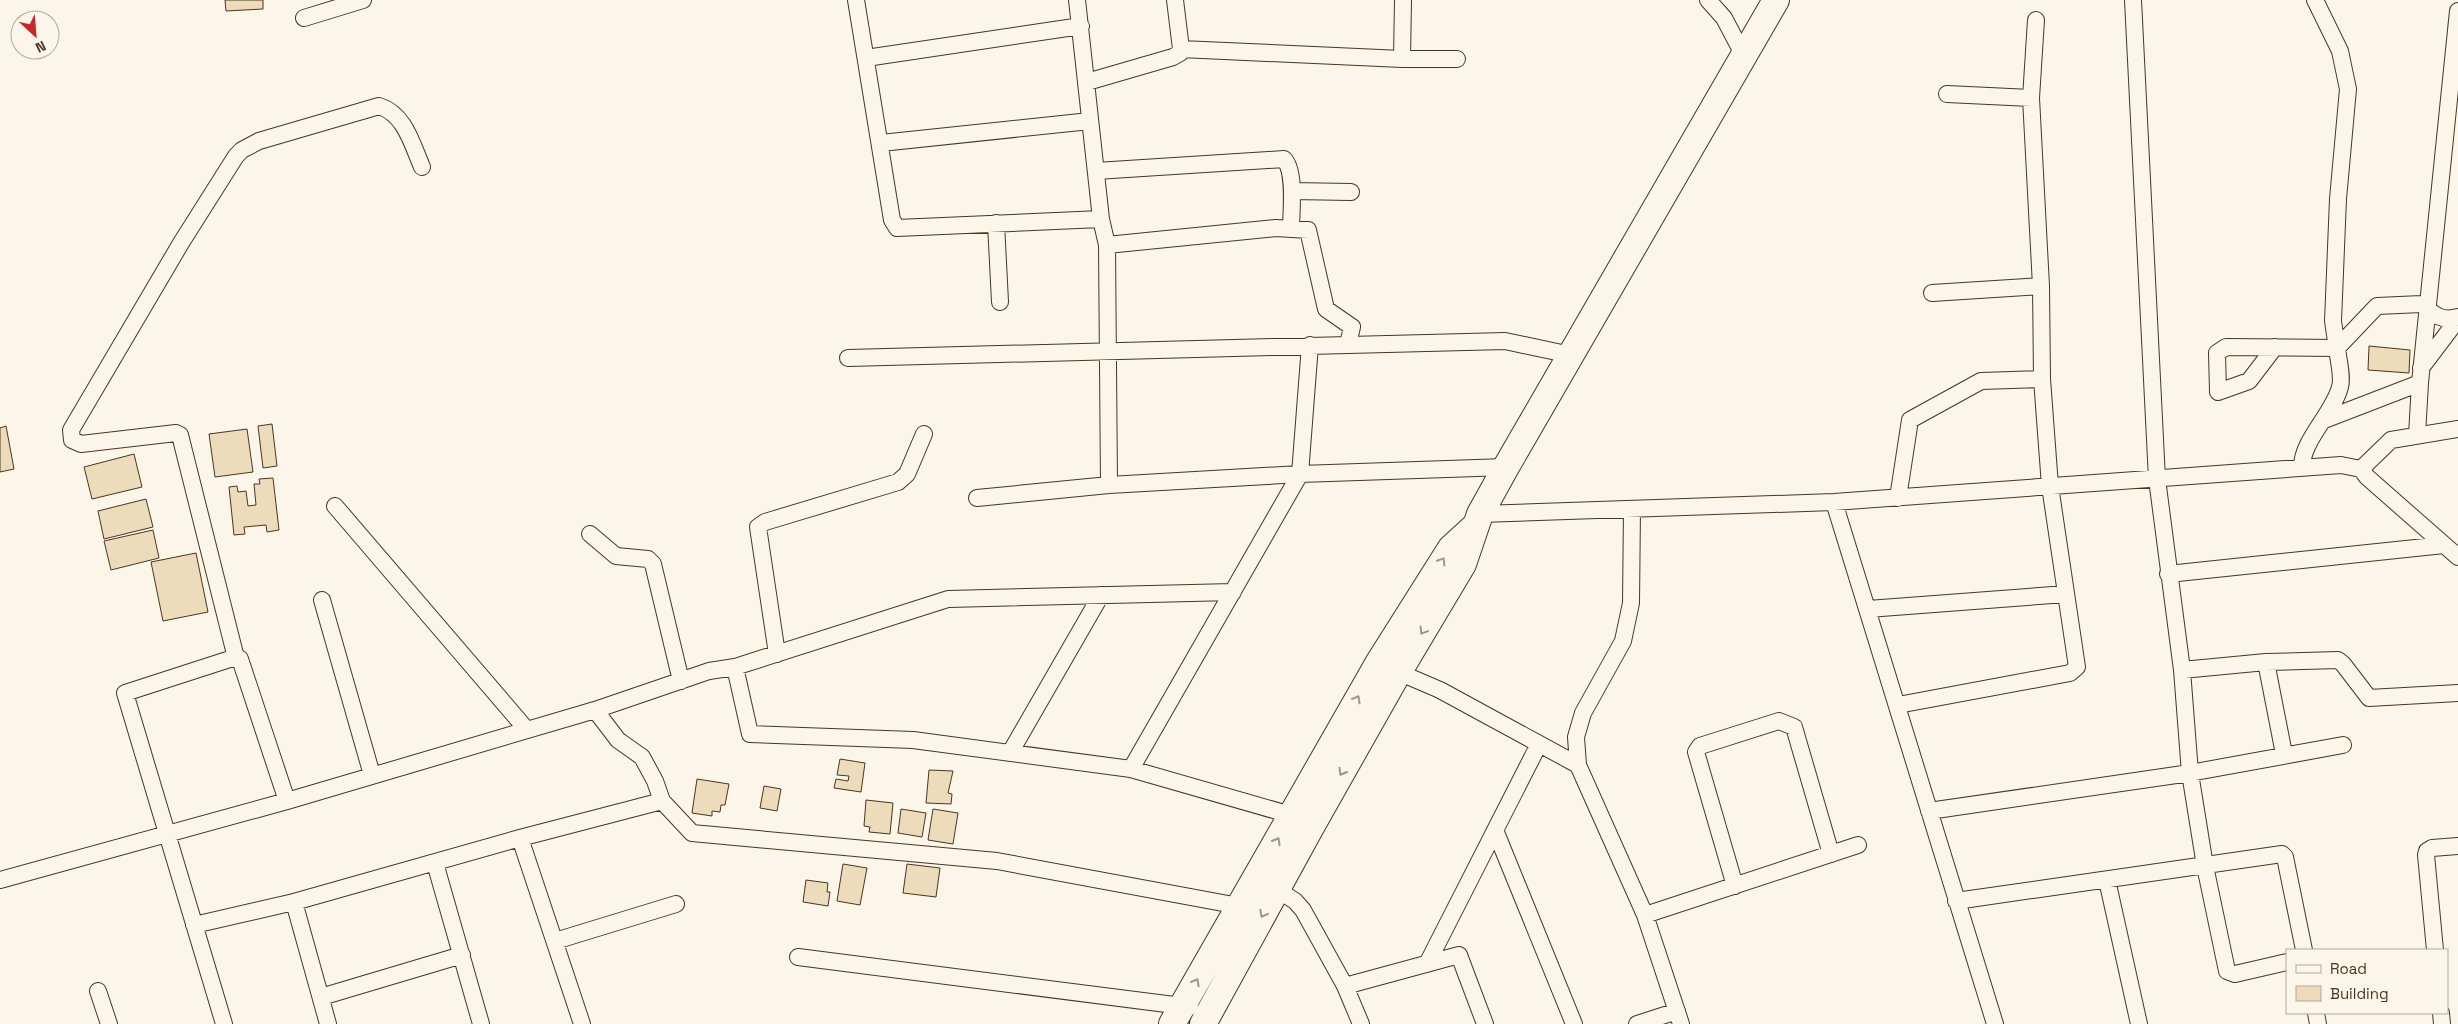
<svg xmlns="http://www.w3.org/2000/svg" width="2458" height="1024" font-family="'Space Grotesk',sans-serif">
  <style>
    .building { fill: #ecdcbc; stroke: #4a3520 }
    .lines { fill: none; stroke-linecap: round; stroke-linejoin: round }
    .street-casing { stroke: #4a3520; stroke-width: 18 }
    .primary-casing { stroke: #4a3520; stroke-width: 28 }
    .street { stroke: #fbf6e9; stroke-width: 16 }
    .primary { stroke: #fbf6e9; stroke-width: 26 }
    .oneway { stroke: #a29684 }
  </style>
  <rect width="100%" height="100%" fill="#fbf6e9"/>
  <!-- building -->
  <path class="building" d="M225,0H263V9L226,11Z
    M2369,346L2410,350L2409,373L2368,370Z
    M272,424L277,466L263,468L258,426Z
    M6,426L14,469L0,472V428Z
    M247,429L253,472L215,477L209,434Z
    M134,454L142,487L92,499L84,467Z
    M273,478L279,530L267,532L266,525L244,527L245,534L234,535L229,487L237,486L238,492L246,491L248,506L256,505L254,484H260L259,479Z
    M146,499L153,527L104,539L98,511Z
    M153,530L159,558L111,570L104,541Z
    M196,553L208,612L163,621L151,562Z
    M840,759L865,763L861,792L834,788L836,779L848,781L849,776L837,775Z
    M929,770L953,771L948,793L952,794L951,804L926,803Z
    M697,779L729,784L725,805H721L720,812L712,811V816L692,813Z
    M764,786L781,789L777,811L760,808Z
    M866,800L893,803L890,834L869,832L870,827L864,826Z
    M901,809L926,813L922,837L898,833Z
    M933,809L958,813L953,844L928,840Z
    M843,864L867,868L860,905L837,901Z
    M907,864L940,868L936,897L903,893Z
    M806,880L828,883L827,892H830L828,906L803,902Z"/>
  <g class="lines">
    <!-- street casing -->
    <g class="street-casing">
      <path id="street" d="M856,0L892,220L897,228L1101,219
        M1077,0L1101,219L1107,245L1109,485L1300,474L1506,467
        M1708,0L1724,18L1744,56
        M304,18L363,0
        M1181,49L1402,59H1457
        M866,58L1081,26
        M1402,59L1403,0
        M1087,82L1173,57L1180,53L1181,49L1175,0
        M1947,94L2031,98
        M881,143L1090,121
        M1096,171L1284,159C1296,172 1291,212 1291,229
        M1292,191L1351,192
        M996,223L1000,302
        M1107,245L1276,228L1308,230L1326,309L1352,327L1348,344
        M1932,293L2041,286
        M2275,347L2249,381L2218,392L2217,353L2226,347L2337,348L2333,321L2338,199L2348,89L2340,51L2315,0
        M848,358L1505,341L1571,355
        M2421,368L2458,319
        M2324,420L2420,383
        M2417,435L2420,383L2458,11
        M2302,468C2301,441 2333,414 2340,387C2343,377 2338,359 2337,348L2377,306L2422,304C2433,314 2441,322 2458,317
        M2361,469L2391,440L2458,429
        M977,498L1109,485
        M1898,498L1910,420L1981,381L2042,379
        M1834,502L1995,1024
        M335,506L527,730
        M1632,509L1631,603L1623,641L1583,713L1576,737L1578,765L1645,915L1681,1024
        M1480,514L1834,502L2341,465L2361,469L2367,477L2458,557
        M590,534L616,556L648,559L653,564L681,681
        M2168,574L2444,545
        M322,600L372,775
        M1868,609L2066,594
        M777,654L758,527L765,522L898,482L907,474L924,434
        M236,658L180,435L176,433L81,444L72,440L71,430L181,243L236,156L242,150L259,141L379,106C405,114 412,144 422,167
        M2266,662L2284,754
        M735,667L750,734L913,740L1131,769L1291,815
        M1391,669L1440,690L1578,765
        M2182,670L2266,662L2338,660L2343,664L2369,698L2458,693
        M1898,705L2070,673L2077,667L2050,486L2042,379L2041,286L2031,98L2036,20
        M595,710L618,740L642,757L655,781L662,801L692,833L997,861L1239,906
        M1010,753L1101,595
        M1131,769L1300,474L1310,345
        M1929,811L2190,773L2182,670L2157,479L2133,0
        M1495,830L1574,1024
        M520,838L582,1024
        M435,863L481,1024
        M0,880L287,801L595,710L709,671L735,667L948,599L1233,592
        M2107,880L2139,1024
        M1270,885L1295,901L1303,910L1345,986L1459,955L1485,1024
        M1735,886L1696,752L1700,746L1779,721L1794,727L1831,854
        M1956,901L2282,854L2285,857L2304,950
        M294,902L520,838L662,801
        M1645,915L1858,845
        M194,925L294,902L328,1024
        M555,941L676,904
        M2435,950L2426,855L2427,851L2432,848L2458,846
        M798,957L1190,1007
        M2287,962L2235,974L2227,971L2205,866L2190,773L2343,745
        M1427,964L1539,744
        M1345,986L1361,1024
        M98,991L109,1024
        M321,997L462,955
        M2316,1013L2318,1024
        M2441,1013L2442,1024
        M224,1024L125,693L230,659H240L287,801
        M1637,1024L1677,1011"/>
    </g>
    <!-- primary casing -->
    <g class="primary-casing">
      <path id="primary" d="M1172,1024L1379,662L1451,548L1475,526
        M1203,1024L1311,827L1398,673L1463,564L1480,514L1506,467L1776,0"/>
    </g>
    <!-- street -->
    <use href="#street" class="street"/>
    <!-- primary -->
    <use href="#primary" class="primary"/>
  </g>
  <!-- one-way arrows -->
  <defs><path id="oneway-chevron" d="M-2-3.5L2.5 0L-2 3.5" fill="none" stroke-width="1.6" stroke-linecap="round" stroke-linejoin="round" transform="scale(1.25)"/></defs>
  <g class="oneway">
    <use href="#oneway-chevron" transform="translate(1442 561) rotate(-58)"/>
    <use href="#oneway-chevron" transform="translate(1423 631) rotate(121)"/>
    <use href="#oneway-chevron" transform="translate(1357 699) rotate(-60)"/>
    <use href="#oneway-chevron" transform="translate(1342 772) rotate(120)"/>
    <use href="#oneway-chevron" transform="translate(1277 841) rotate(-60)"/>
    <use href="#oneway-chevron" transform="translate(1263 914) rotate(118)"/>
    <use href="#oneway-chevron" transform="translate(1196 982) rotate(-60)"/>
  </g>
  <!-- legend -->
  <rect x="2286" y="949" width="162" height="65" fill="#fbf6e9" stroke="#b4a999"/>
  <rect x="2296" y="965" width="25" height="8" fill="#fbf6e9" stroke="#b4a999"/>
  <text x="2330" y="974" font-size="15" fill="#4a3520">Road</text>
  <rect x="2296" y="986" width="25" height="15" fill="#ecdcbc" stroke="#b4a999"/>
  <text x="2330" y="999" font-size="15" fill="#4a3520">Building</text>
  <!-- north arrow -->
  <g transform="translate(35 35) rotate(154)"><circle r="24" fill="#fbf6e9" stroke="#b4a999"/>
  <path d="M0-4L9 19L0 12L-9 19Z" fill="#c62828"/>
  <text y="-8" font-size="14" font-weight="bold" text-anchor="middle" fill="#4a3520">N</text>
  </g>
</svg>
